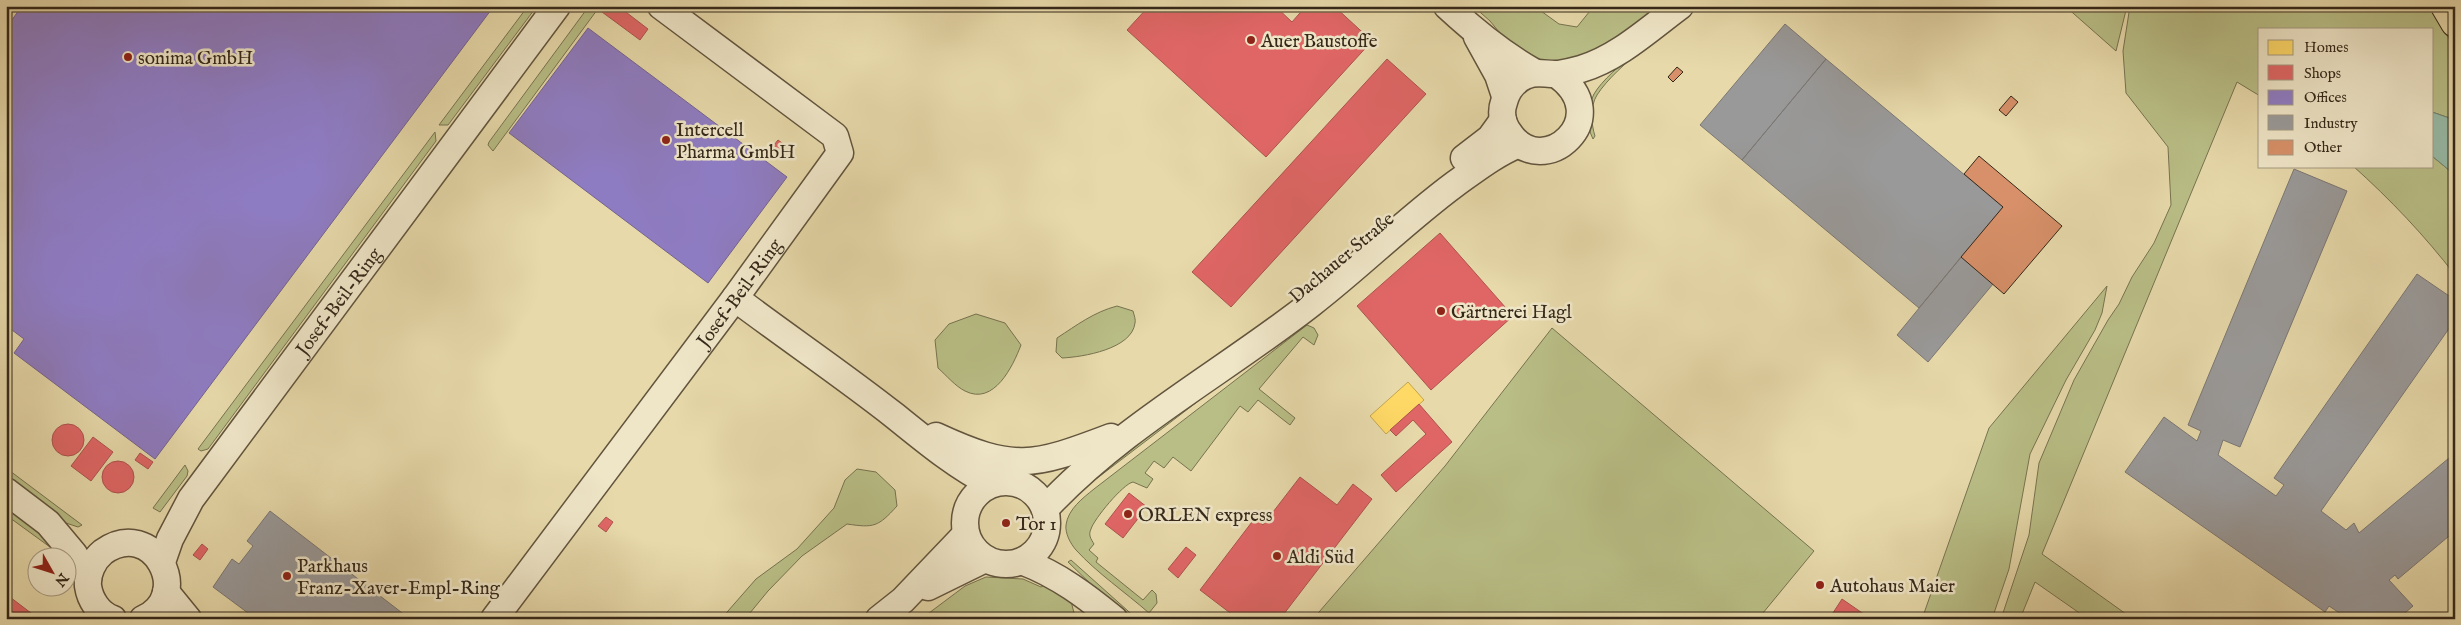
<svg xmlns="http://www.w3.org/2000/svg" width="2461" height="625" font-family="'IM FELL English',serif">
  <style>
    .green { fill: #b9be86; stroke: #777350 }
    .water { fill: #97baa6; stroke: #70806e }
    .homes { fill: #ffd966; stroke: #c2a44f }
    .shops { fill: #e06666; stroke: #ad534f }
    .offices { fill: #8e7cc3; stroke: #736390 }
    .industry { fill: #999; stroke: #7b7773 }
    .building { fill: #d79069; stroke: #352819 }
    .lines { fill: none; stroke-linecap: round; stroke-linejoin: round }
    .minor-casing { stroke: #62543d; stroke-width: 29 }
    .highway-casing { stroke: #352819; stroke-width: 30 }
    .minor { stroke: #efe6c8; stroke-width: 26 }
    .highway { stroke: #e7d9aa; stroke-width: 28 }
    .poi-dot { fill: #8f2418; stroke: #efe6c8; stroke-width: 2 }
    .labels { text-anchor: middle; stroke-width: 5; stroke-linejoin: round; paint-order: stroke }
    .poi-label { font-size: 19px; fill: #352819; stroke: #efe6c8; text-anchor: start }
    .street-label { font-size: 19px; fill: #352819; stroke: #efe6c8 }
  </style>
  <rect width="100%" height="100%" fill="#e7d9aa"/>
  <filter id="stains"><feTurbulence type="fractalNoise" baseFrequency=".004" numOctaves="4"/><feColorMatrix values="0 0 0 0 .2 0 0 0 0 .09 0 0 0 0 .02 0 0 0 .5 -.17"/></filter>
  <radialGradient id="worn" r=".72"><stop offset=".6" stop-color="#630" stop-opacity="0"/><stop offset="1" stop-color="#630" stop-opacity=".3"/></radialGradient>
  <!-- green -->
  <path class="green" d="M528,6H537L448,125H439Z
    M589,6H600L493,151L488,145L489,142Z
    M1473,6H1534L1559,24L1577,27L1594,6H1662L1621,37L1574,63L1534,60L1518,55L1490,21Z
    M1696,6H1701C1671,28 1617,64 1597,95C1590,106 1591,124 1595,136L1593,139C1586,126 1587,107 1594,94C1609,68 1671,26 1696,6Z
    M2065,6H2127L2116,51Z
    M2130,6H2430L2455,49V120L2432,112V29H2260V96L2237,82L2042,554L2133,619H2088L2035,582L2020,619H2001L2029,535L2039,463L2074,380L2108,320L2119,304L2132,277L2154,243L2171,205L2168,147L2126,93L2123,51Z
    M435,132L436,141L208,449L201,451L198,449Z
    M2432,156L2455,175V275C2425,236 2390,199 2353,166H2432Z
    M2107,286L2102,313L2095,330L2066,380L2030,454L2009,569L1992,619H1922L1989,428Z
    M1117,306L1133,311C1134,315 1136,320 1135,323C1132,349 1083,357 1062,358L1056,352L1057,338C1077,325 1094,312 1117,306Z
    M976,314L1005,323L1021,345C1013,366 994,406 965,391C955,386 946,375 938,368L935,340L949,324Z
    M1307,325L1314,328L1318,335L1314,345L1303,337L1259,389L1295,418L1290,425L1258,400L1248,412L1240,406L1191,471L1173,457L1164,468L1154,461L1145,473L1153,479L1147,488L1133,482C1123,484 1094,519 1091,529C1088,535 1091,539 1094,544L1089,550L1098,558L1096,562L1143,600L1152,590L1156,594L1157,603L1149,613C1125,592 1097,573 1076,550C1070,543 1065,533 1066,525C1068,509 1083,498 1094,489Z
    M1552,328L1814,551L1758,619H1313L1445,466Z
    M1218,386L1075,495C1114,456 1169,412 1218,386Z
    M185,465L188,471L187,476L160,512L153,508Z
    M6,468L82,525L78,527L54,519L6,482Z
    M857,469L876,472L895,490L897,506C878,527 874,528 847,524L802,556L768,591L745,619H721L756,579L797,549L834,508L845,480Z
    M6,500L37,522L61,555L6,515Z
    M1071,560L1137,619H1128L1123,615L1068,562Z
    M986,577L1023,579L1041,587L1049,583L1071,601L1074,613L1071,619H976L968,615L953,619H921L965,586Z"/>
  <!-- water -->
  <path class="water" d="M2432,112L2455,120V175L2432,156Z"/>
  <!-- homes -->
  <path class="homes" d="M1408,382L1424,400L1386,434L1370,416Z"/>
  <!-- shops -->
  <path class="shops" d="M606,6H618L648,29L640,40L602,12Z
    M1149,6H1275L1292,22L1306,6H1334L1372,41L1266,157L1127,30Z
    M1387,59L1426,94L1231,307L1192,272Z
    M778,140L786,146L778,157L770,150Z
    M1440,233L1513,316L1431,390L1357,306Z
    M1419,404L1452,442L1396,492L1381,475L1426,434L1413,420L1396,436L1390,430Z
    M52 440a16 16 0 1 1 32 0a16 16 0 1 1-32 0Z
    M93,437L113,452L91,481L71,466Z
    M140,453L153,462L148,469L135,460Z
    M102 477a16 16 0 1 1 32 0a16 16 0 1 1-32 0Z
    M1300,477L1337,505L1353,484L1372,499L1280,619H1238L1200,590L1255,518L1263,525Z
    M1129,493L1147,507L1123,538L1105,524Z
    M606,517L613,522L606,532L598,526Z
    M202,544L208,549L200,560L193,555Z
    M1186,547L1196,555L1178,578L1168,569Z
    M6,594L27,610L39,619H6Z
    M1842,599L1871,619H1829Z"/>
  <!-- offices -->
  <path class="offices" d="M22,6H494L155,459L14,353L24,339L12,330L6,337V28Z
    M588,28L787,177L708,283L509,133Z"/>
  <!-- industry -->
  <path class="industry" d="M1785,24L1826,59L1742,160L1700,125Z
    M1826,59L2003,207L1919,308L1742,160Z
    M2294,169L2347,191L2240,447L2223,440L2218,455L2276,496L2284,485L2274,478L2417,274L2455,300V320L2321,511L2346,530L2354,523L2359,533L2455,453V531L2398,579L2395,575L2389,580L2413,606L2398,619H2337L2341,614L2329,606L2325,612L2125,472L2164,417L2197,441L2201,431L2188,425Z
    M1961,257L1993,284L1928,362L1897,335Z
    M270,511L410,619H256L213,587L232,559L239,564L253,546L247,541Z"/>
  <!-- building -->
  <path class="building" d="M1677,67L1683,72L1673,82L1668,77Z
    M2011,96L2018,102L2006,116L1999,110Z
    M1979,156L2062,226L2004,294L1961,257L2003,207L1964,174Z"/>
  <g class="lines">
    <!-- minor casing -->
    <g class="minor-casing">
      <g id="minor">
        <path d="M1447,6C1474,31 1502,54 1534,72"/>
        <path d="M1477,37L1498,75L1505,96"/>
        <path d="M1556,74C1618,117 1543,182 1510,134C1503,125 1500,113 1504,102C1507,90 1514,81 1525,76C1537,70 1546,75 1558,74C1565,73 1574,71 1581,69C1618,58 1649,29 1680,6"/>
        <path d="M1464,158L1490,138L1503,120"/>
        <path d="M735,298C788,338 843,375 895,416C926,441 956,466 991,484"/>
        <path d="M936,436C1014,472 1032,467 1111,437"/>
        <circle cx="1006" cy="523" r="41"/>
        <path d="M6,491L48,523L74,554L88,578"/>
        <path d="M1045,509C1121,427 1224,372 1312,303C1361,265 1405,221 1455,184C1476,169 1495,154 1519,144"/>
        <path id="s1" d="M162,562L170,539L191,499L557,6"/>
        <path d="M1024,562C1058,575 1086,596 1114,619"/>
        <path d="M928,587L985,559"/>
        <path d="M166,592L188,619"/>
        <path d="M113,619C99,614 90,600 88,586C87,574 93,560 103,552C153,516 195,596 143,619"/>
        <path id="s2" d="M494,619L735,298L840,153L835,136L661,6"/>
        <path d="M879,619L903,600L966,534"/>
      </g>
    </g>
    <!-- highway casing -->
    <g class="highway-casing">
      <path id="highway" d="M2445,6L2455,23"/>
    </g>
    <!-- minor -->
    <use href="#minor" class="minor"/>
    <!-- highway -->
    <use href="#highway" class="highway"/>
  </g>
  <!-- markers -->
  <g class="poi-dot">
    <circle cx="1251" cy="40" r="5"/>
    <circle cx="128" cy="57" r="5"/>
    <circle cx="666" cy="140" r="5"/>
    <circle cx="1441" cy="311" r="5"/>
    <circle cx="1128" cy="514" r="5"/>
    <circle cx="1006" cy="523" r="5"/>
    <circle cx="1277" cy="556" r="5"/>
    <circle cx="287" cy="576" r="5"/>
    <circle cx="1820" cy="585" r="5"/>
  </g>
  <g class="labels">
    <!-- poi labels -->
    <g class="poi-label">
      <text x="1261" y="47">Auer Baustoffe</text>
      <text x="138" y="64">sonima GmbH</text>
      <text x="676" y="136">Intercell<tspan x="676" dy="22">Pharma GmbH</tspan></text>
      <text x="1451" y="318">Gärtnerei Hagl</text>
      <text x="1138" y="521">ORLEN express</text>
      <text x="1016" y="530">Tor 1</text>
      <text x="1287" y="563">Aldi Süd</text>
      <text x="297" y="572">Parkhaus<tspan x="297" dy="22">Franz-Xaver-Empl-Ring</tspan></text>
      <text x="1830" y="592">Autohaus Maier</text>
    </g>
    <!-- street labels -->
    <g class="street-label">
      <text transform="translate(1341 257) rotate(-40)" y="7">Dachauer Straße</text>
      <text dy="7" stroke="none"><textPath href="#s2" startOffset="408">Josef-Beil-Ring</textPath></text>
      <text dy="7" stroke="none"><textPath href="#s1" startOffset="316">Josef-Beil-Ring</textPath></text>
    </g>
  </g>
  <!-- margin -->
  <rect width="2461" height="625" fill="none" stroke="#e7d9aa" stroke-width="25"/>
  <rect x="8" y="8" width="2446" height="610" fill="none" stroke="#352819" stroke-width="2.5"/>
  <rect x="12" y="12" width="2436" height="600" fill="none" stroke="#352819"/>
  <!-- legend -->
  <rect x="2258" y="28" width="175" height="140" fill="#efe6c8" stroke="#a59a82"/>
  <rect x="2268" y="40" width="25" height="15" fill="#ffd966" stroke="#a59a82"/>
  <text x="2304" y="52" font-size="15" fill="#352819">Homes</text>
  <rect x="2268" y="65" width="25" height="15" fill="#e06666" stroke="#a59a82"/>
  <text x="2304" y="78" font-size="15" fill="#352819">Shops</text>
  <rect x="2268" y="90" width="25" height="15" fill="#8e7cc3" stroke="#a59a82"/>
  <text x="2304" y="102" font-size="15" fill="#352819">Offices</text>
  <rect x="2268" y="115" width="25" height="15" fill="#999999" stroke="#a59a82"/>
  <text x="2304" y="128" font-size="15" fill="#352819">Industry</text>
  <rect x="2268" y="140" width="25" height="15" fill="#d79069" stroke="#a59a82"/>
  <text x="2304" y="152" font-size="15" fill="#352819">Other</text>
  <!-- north arrow -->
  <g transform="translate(52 572) rotate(129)"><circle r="24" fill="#efe6c8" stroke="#a59a82"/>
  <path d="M0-4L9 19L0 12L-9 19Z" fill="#8f2418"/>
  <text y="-8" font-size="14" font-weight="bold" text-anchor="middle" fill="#352819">N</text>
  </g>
  <rect width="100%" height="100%" filter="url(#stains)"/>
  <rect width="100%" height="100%" fill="url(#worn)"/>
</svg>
